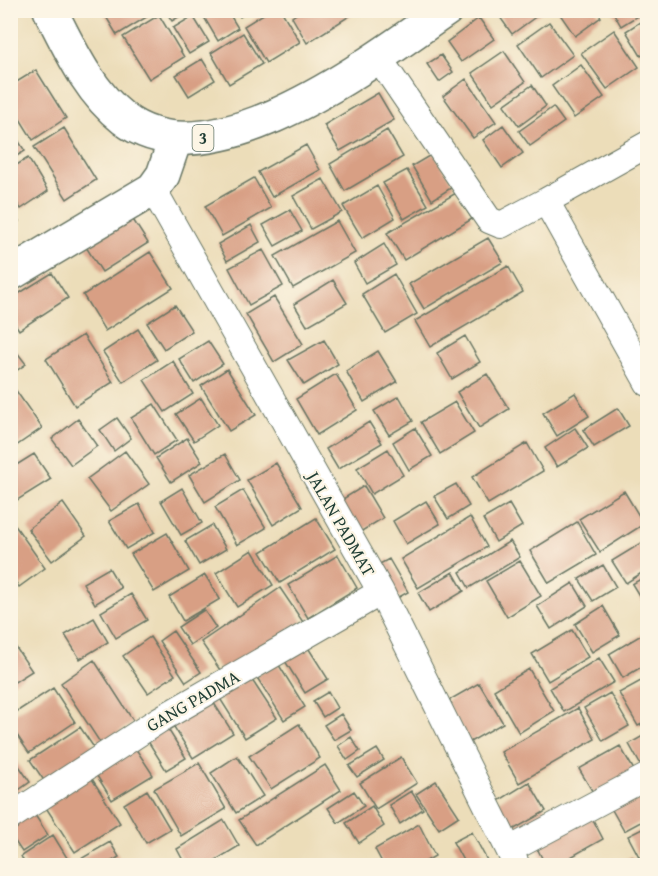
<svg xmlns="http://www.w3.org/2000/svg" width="658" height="876" font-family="'Gentium Book Plus',serif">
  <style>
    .building { fill: #d89f84 }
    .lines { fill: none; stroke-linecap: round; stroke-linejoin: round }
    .street-casing { stroke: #677563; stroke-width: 28 }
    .secondary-casing { stroke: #677563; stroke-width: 36 }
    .highway-casing { stroke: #677563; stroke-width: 36 }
    .street { stroke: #fff; stroke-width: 26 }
    .secondary { stroke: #fff; stroke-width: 33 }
    .highway { stroke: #fff; stroke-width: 33 }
    .labels { text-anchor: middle; stroke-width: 4.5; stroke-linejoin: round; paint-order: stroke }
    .shield { fill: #fcf5e5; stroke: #617469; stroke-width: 1.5 }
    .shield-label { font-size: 16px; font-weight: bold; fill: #1f3d34 }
    .street-label { font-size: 18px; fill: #1f3d34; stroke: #fcf5e5 }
  </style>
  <rect width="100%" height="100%" fill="#fcf5e5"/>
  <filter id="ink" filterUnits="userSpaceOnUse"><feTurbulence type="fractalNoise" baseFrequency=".0167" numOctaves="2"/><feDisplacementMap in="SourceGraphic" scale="12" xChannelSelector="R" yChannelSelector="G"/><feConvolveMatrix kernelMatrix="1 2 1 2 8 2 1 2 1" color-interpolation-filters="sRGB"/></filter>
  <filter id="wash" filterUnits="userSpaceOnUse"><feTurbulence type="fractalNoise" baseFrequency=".008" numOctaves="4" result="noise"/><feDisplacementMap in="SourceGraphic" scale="24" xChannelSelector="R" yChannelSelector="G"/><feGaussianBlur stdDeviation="1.35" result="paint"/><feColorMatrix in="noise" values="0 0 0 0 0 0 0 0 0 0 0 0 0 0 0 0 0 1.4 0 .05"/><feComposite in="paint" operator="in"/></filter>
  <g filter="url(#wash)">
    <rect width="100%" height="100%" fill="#ecddb9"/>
    <g id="blocks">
      <!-- building -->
      <path class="building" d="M102,10H148L150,15L117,35Z
        M165,10H190L172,21Z
        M204,10H227L238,28L218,41L201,12Z
        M236,10H250L240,17Z
        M270,10H281L300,42L266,63L244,26Z
        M302,10H359L307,43L292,17Z
        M501,10H545L512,34L497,13Z
        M557,10H596L601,17L575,36Z
        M612,10H637L639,15L621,26Z
        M159,15L184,57L149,79L123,37Z
        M193,16L209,42L189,54L173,28Z
        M479,18L494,39L461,62L447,42Z
        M643,20L648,29V52L641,56L626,31Z
        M549,22L573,55L541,78L518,44Z
        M614,30L639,67L607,89L581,53Z
        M243,33L262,64L229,84L211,53Z
        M504,51L525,82L493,104L472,73Z
        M441,55L453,72L439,82L427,64Z
        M202,59L215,80L189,96L176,75Z
        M581,65L604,97L574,118L552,86Z
        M36,70L66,118L33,140L10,103V86Z
        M466,79L496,122L473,138L443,96Z
        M532,85L546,106L519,126L504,105Z
        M378,93L394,120L340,151L324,125Z
        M553,107L564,122L530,146L519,131Z
        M503,125L523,153L502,168L483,140Z
        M10,128L25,151L10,160Z
        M64,128L96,180L67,199L34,147Z
        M387,130L403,157L345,191L330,164Z
        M306,145L320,170L272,197L258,172Z
        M434,153L454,186L432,200L412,166Z
        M28,158L48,191L21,209L10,193V169Z
        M407,170L428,205L404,219L383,183Z
        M254,178L271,208L222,236L205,206Z
        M323,179L342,212L311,229L293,196Z
        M377,186L395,218L362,238L343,206Z
        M456,193L472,219L404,260L387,233Z
        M10,209L19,221L10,226Z
        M290,210L302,231L275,246L263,225Z
        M132,218L148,243L102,272L86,247Z
        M337,221L355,253L293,288L275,256Z
        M251,225L260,242L227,261L218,244Z
        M488,238L503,262L424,309L409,284Z
        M384,244L396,265L365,283L354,263Z
        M263,250L283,286L249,305L229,268Z
        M150,252L173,288L105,331L83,295Z
        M508,266L523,292L430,347L415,321Z
        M52,273L68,298L19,330L10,316V299Z
        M394,274L417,314L385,333L362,294Z
        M333,280L347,303L307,326L294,304Z
        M274,297L303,344L274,362L246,314Z
        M175,305L192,331L164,349L147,323Z
        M138,329L157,360L123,382L103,352Z
        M83,335L113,382L75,406L46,359Z
        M465,336L480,362L452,379L437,353Z
        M324,340L338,364L304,385L288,360Z
        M208,341L223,364L194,383L179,359Z
        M10,343L26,364L10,375Z
        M378,351L397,382L364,402L346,371Z
        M173,361L193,394L165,412L144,380Z
        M227,369L256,415L229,431L201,386Z
        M336,374L357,410L317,435L296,399Z
        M487,374L509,409L479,428L457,392Z
        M10,382L42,428L13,448L10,445Z
        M575,393L589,416L557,436L543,413Z
        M399,396L413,421L389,435L374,411Z
        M201,398L218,425L194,441L176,414Z
        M455,402L474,433L440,454L421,422Z
        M154,404L177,440L154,455L131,418Z
        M618,408L629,426L594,447L583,430Z
        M117,418L131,438L114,451L100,430Z
        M78,419L97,446L71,465L52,439Z
        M369,422L382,443L338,469L326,449Z
        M415,428L432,456L409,470L393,442Z
        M575,428L588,448L557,467L545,448Z
        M187,438L202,462L171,482L156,458Z
        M527,443L543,471L488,504L472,477Z
        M388,449L403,475L372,494L357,468Z
        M125,451L149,484L111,511L87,479Z
        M34,454L51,479L11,504L10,469Z
        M225,454L240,480L205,502L189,475Z
        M276,463L302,507L273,525L247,480Z
        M456,484L469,506L448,519L434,496Z
        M364,486L383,518L357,534L338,502Z
        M182,488L202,523L181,535L161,501Z
        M243,490L266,528L237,545L215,507Z
        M624,491L644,524L600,552L579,519Z
        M426,501L440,524L406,544L393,521Z
        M63,503L86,536L52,561L28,529Z
        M139,504L155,532L126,549L109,521Z
        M509,504L522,526L496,542L483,519Z
        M470,517L487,547L418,588L401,559Z
        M316,518L335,549L280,583L261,552Z
        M577,522L596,555L549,583L530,551Z
        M14,524L45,568L19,587L10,574V526Z
        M212,525L226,549L199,565L185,541Z
        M167,533L189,571L154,592L131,554Z
        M648,539V569L626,583L612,561Z
        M510,541L520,557L469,588L460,572Z
        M252,550L273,585L237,607L216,573Z
        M338,555L357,588L308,618L288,585Z
        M389,559L408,592L394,600L374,567Z
        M520,561L541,596L507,617L486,581Z
        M603,565L616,587L593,601L579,579Z
        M109,568L121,588L95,604L83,583Z
        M453,572L464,591L429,612L418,593Z
        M205,575L220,599L183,621L169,597Z
        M648,575V610L632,584Z
        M573,583L587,606L551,629L537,606Z
        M280,588L303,622L224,676L201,642Z
        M131,594L147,620L116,638L101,612Z
        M603,606L620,635L592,652L575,624Z
        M204,610L216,628L190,645L178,627Z
        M94,618L108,642L80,659L65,635Z
        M572,630L588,657L548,681L532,654Z
        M173,631L201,672L186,682L159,641Z
        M648,631V663L623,678L609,654Z
        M150,637L175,675L148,693L123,656Z
        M10,639L32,671L10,685Z
        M307,646L328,679L305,693L285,661Z
        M599,658L614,682L564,712L550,688Z
        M94,660L134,722L101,744L61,683Z
        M277,662L305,707L284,720L256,676Z
        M529,669L554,711L519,733L494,690Z
        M250,677L277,718L245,738L219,697Z
        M648,677V721L638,726L619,693Z
        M479,683L503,723L470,742L446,702Z
        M53,688L75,722L29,753L10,725V716Z
        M328,692L337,708L323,717L313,701Z
        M610,693L629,726L603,741L584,708Z
        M210,697L233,733L193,758L171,722Z
        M578,708L595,739L519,783L501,752Z
        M341,714L351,730L334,740L324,725Z
        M299,724L320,758L271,789L249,756Z
        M166,726L186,758L166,770L146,738Z
        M80,727L95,749L45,782L30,760Z
        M648,733V769L644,771L629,744Z
        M351,737L360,751L347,760L338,746Z
        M132,743L153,775L112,800L92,768Z
        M620,746L634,770L594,794L579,769Z
        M377,749L384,760L357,777L349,766Z
        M237,756L263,796L236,813L211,773Z
        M401,757L417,783L376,809L360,783Z
        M15,760L30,782L10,796V763Z
        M199,763L226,809L181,836L154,789Z
        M325,765L341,790L256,845L239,820Z
        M87,771L120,823L75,852L41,800Z
        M648,779V818L624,831L607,801Z
        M436,781L459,816L439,829L416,794Z
        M529,782L546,811L511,831L495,803Z
        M147,790L170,829L146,843L124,804Z
        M354,791L364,806L338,823L328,808Z
        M411,791L423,809L400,824L389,805Z
        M372,806L384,826L359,843L346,823Z
        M31,809L48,835L22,852L10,834V822Z
        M589,812L603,839L555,866H546L534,842Z
        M224,820L239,846L206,866H186L177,849Z
        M419,824L435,856L418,866H384L375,849Z
        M648,826V866H644L628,836Z
        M472,832L490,866H466L453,842Z
        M53,835L69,861L63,866H26L21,856Z
        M110,842L119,857L104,866H81L79,860Z
        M632,856L637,866H614Z
        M454,860L457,866H444Z"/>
    </g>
  </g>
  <g filter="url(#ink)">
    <use href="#blocks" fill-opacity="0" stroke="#677563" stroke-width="1.5"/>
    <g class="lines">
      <!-- street casing -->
      <g class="street-casing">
        <path id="street" d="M378,57L489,220L501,225L546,201L648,383
          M153,189L381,592L517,866
          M546,201L648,144
          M10,817L159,720L381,592
          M509,850L648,776"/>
      </g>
      <!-- secondary casing -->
      <g class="secondary-casing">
        <path id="secondary" d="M10,274L153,189L163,175L175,140"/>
      </g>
      <!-- highway casing -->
      <g class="highway-casing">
        <path id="highway" d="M50,10C70,49 89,92 124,119C212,186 373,60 446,10"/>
      </g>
      <!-- street -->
      <use href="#street" class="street"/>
      <!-- secondary -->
      <use href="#secondary" class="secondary"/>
      <!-- highway -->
      <use href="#highway" class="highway"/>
    </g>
  </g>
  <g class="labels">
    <!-- shield labels -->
    <rect class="shield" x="192.5" y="125" width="21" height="26" rx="4.5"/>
    <g class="shield-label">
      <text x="203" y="144">3</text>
    </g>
    <!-- street labels -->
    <g class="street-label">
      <text transform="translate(341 524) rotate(60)" y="6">JALAN PADMAT</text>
      <text transform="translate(193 701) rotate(-30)" y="6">GANG PADMA</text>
    </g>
  </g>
  <!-- margin -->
  <rect width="658" height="876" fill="none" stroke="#fcf5e5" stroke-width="36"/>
</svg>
